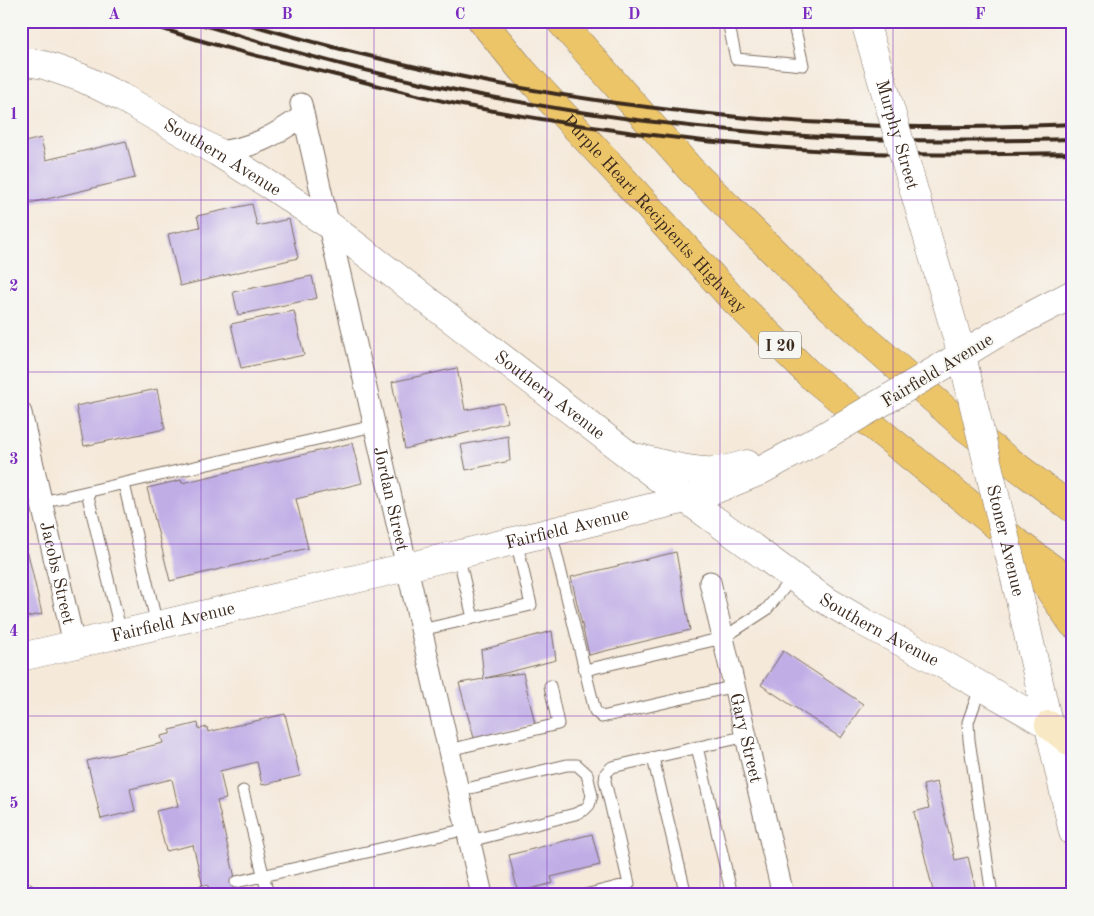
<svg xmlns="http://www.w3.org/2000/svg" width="1094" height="916" font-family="'Old Standard TT',serif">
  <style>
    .building { fill: #c0ade6 }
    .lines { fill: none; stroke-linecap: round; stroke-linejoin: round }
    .service-casing { stroke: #7c6d60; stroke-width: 13 }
    .minor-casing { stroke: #7c6d60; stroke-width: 23 }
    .tertiary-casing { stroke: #7c6d60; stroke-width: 29 }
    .secondary-casing { stroke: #7c6d60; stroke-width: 29 }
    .motorway-casing { stroke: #7c6d60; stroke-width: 29 }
    .service { stroke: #fff; stroke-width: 11 }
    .minor { stroke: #fff; stroke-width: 21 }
    .tertiary { stroke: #fff; stroke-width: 28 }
    .secondary { stroke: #f8e8c3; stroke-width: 28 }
    .motorway { stroke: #edc569; stroke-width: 28 }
    .rail { stroke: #3b2a1e; stroke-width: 4 }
    .tertiary-bridge-casing { stroke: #7c6d60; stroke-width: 29; stroke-linecap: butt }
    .tertiary-bridge { stroke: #fff; stroke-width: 28 }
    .grid { fill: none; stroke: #7b2cbf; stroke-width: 1; stroke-opacity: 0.55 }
    .labels { text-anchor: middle; stroke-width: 4; stroke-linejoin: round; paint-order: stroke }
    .shield { fill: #f6f6f2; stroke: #73675e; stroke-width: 1 }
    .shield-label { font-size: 16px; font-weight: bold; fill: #3b2a1e }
    .street-label { font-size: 18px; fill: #3b2a1e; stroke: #f6f6f2 }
    .neatline { fill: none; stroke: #7b2cbf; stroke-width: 2 }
    .grid-label { font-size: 16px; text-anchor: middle; font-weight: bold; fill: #7b2cbf }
  </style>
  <rect width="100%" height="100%" fill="#f6f6f2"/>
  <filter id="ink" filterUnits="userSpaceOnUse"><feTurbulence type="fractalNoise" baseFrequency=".02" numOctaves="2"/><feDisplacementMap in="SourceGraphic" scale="10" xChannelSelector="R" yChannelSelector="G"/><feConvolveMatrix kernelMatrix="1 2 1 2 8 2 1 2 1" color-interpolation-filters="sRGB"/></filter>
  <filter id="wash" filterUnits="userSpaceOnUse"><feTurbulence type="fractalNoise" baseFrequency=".0096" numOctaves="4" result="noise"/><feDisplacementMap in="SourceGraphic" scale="20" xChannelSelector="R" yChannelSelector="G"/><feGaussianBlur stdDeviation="1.12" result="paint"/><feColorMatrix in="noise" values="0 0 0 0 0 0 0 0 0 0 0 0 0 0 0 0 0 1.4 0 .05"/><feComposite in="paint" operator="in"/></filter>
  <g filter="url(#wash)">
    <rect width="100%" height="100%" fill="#f5e9da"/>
    <g id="blocks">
      <!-- building -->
      <path class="building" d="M41,138L46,160L126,141L135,178L22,205L21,143Z
        M252,204L257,226L289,219L298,258L180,286L168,234L200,227L197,216Z
        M312,276L317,298L238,315L233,292Z
        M294,311L304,355L241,368L231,324Z
        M457,368L465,410L503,403L508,422L405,449L392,382Z
        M157,389L165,429L84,446L76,406Z
        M508,436L510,461L466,470L461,445Z
        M352,443L362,483L296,499L308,548L170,581L147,488L181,480L182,483Z
        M21,523L42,614L21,618Z
        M676,552L690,630L589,655L571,577Z
        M552,631L556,660L486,678L523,673L535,724L474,738L459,683L484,679L481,650Z
        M783,651L863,704L841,738L761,685Z
        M285,714L300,776L262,785L257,762L220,771L226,799L217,801L239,895H205L193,845L166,851L156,811L178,806L172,779L130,789L135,811L101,819L87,761L163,743L161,736L170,734V730L198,723L199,729L207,727L208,732Z
        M937,782L955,860L968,857L977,895H934L914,812L929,808L923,785Z
        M592,834L600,865L551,877L553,883L518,892L509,855Z"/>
    </g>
  </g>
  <g filter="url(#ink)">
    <use href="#blocks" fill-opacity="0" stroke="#7c6d60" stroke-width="1"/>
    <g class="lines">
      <!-- service casing -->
      <g class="service-casing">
        <path id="service" d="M728,21L736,59L803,65L793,21
          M124,484L157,625
          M87,492L121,633
          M42,502L374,426
          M551,532L595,711L602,717L735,686
          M458,554L473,618
          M421,630L531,605L516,540
          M585,670L723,638L766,610L793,577
          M981,686L968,722L969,740L992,895
          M697,747L732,895
          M449,750L558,724L550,686
          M653,758L686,895
          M243,791L268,895
          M458,791L567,765H577L587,774L592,796L589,805L584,810L575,814L470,841
          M236,882L467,829
          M21,884L34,895
          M189,895L204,891
          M585,895L629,884L605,781L606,773L612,767L747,736"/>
      </g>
      <!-- minor casing -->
      <g class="minor-casing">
        <g id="minor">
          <path id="s1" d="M301,104L482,895"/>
          <path d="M217,152C253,148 274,136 303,116"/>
          <path id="s2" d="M21,413L74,644"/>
          <path id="s3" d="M710,582L783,895"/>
        </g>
      </g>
      <!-- tertiary casing -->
      <g class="tertiary-casing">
        <g id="tertiary">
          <path id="s4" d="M21,61L44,65L82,78L123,98L217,152L276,189L329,225L686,499L822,598L865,623L932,658L1049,725"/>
          <path d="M931,249L962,355L966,373"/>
          <path d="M950,362L1001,331L1073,294"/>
          <path d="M640,458C661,464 683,470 705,471C719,472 734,468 747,464"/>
          <path d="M1022,608L1073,832"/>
          <path id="s5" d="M21,657L407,567L686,499L714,490L758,472L823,437"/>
        </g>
      </g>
      <!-- secondary casing -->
      <g class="secondary-casing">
        <path id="secondary" d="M1049,725L1073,744"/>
      </g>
      <!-- motorway casing -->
      <g class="motorway-casing">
        <g id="motorway">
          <path id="s6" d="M482,21L522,70L601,155L729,295L810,375L1019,544L1073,584"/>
          <path d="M560,21L691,170L830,307L966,428L1073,509"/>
          <path d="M1029,560L1073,624"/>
        </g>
      </g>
      <!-- service -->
      <use href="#service" class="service"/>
      <!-- minor -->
      <use href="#minor" class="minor"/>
      <!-- tertiary -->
      <use href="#tertiary" class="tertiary"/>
      <!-- secondary -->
      <use href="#secondary" class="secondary"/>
      <!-- motorway -->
      <use href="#motorway" class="motorway"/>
      <!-- rail -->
      <path class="rail" d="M140,21C201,43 265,58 328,73C373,84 417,96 462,105C596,131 732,147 868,153C936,156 1005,154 1073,153
        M191,21C246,38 300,54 356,68C508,105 665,128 821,137C905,142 989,141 1073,139
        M238,21C398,68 563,101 729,116C762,120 794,121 827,123C860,125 894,127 928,127C977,128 1025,126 1073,124"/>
      <!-- tertiary-bridge casing -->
      <g class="tertiary-bridge-casing">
        <g id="tertiary-bridge">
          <path id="s7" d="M867,29L931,249"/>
          <path id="s8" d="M967,377L1022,608"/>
          <path d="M823,437L950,362"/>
        </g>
      </g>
      <!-- tertiary-bridge -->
      <use href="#tertiary-bridge" class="tertiary-bridge"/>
    </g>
  </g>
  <!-- grid -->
  <path class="grid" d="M201,21V895M374,21V895M547,21V895M720,21V895M893,21V895M21,200H1073M21,372H1073M21,544H1073M21,716H1073"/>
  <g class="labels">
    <!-- shield labels -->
    <rect class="shield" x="759" y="331.5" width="42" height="27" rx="4"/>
    <g class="shield-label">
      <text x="780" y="351">I 20</text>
    </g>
    <!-- street labels -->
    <g class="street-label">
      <text dy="6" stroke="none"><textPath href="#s7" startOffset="110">Murphy Street</textPath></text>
      <text dy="6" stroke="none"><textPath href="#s4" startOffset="225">Southern Avenue</textPath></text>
      <text dy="6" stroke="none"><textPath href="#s6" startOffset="259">Purple Heart Recipients Highway</textPath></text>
      <text transform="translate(937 370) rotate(-31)" y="6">Fairfield Avenue</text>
      <text dy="6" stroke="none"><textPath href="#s4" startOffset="630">Southern Avenue</textPath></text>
      <text dy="6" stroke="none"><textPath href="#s1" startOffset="405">Jordan Street</textPath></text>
      <text dy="6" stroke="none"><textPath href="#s5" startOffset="561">Fairfield Avenue</textPath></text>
      <text dy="6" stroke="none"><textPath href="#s8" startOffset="168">Stoner Avenue</textPath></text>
      <text dy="6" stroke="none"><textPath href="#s2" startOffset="164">Jacobs Street</textPath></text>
      <text dy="6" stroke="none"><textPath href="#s5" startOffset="156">Fairfield Avenue</textPath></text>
      <text dy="6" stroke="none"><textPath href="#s4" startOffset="1035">Southern Avenue</textPath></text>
      <text dy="6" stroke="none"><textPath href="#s3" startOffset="160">Gary Street</textPath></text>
    </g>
  </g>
  <!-- margin -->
  <rect width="1094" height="916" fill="none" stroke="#f6f6f2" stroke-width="55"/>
  <rect x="28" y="28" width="1038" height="860" class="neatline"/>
  <g class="grid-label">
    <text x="114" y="19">A</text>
    <text x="287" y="19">B</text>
    <text x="460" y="19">C</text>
    <text x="634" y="19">D</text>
    <text x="807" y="19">E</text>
    <text x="980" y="19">F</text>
    <text x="14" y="119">1</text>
    <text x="14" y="291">2</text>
    <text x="14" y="464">3</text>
    <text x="14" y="636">4</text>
    <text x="14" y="808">5</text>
  </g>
</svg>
